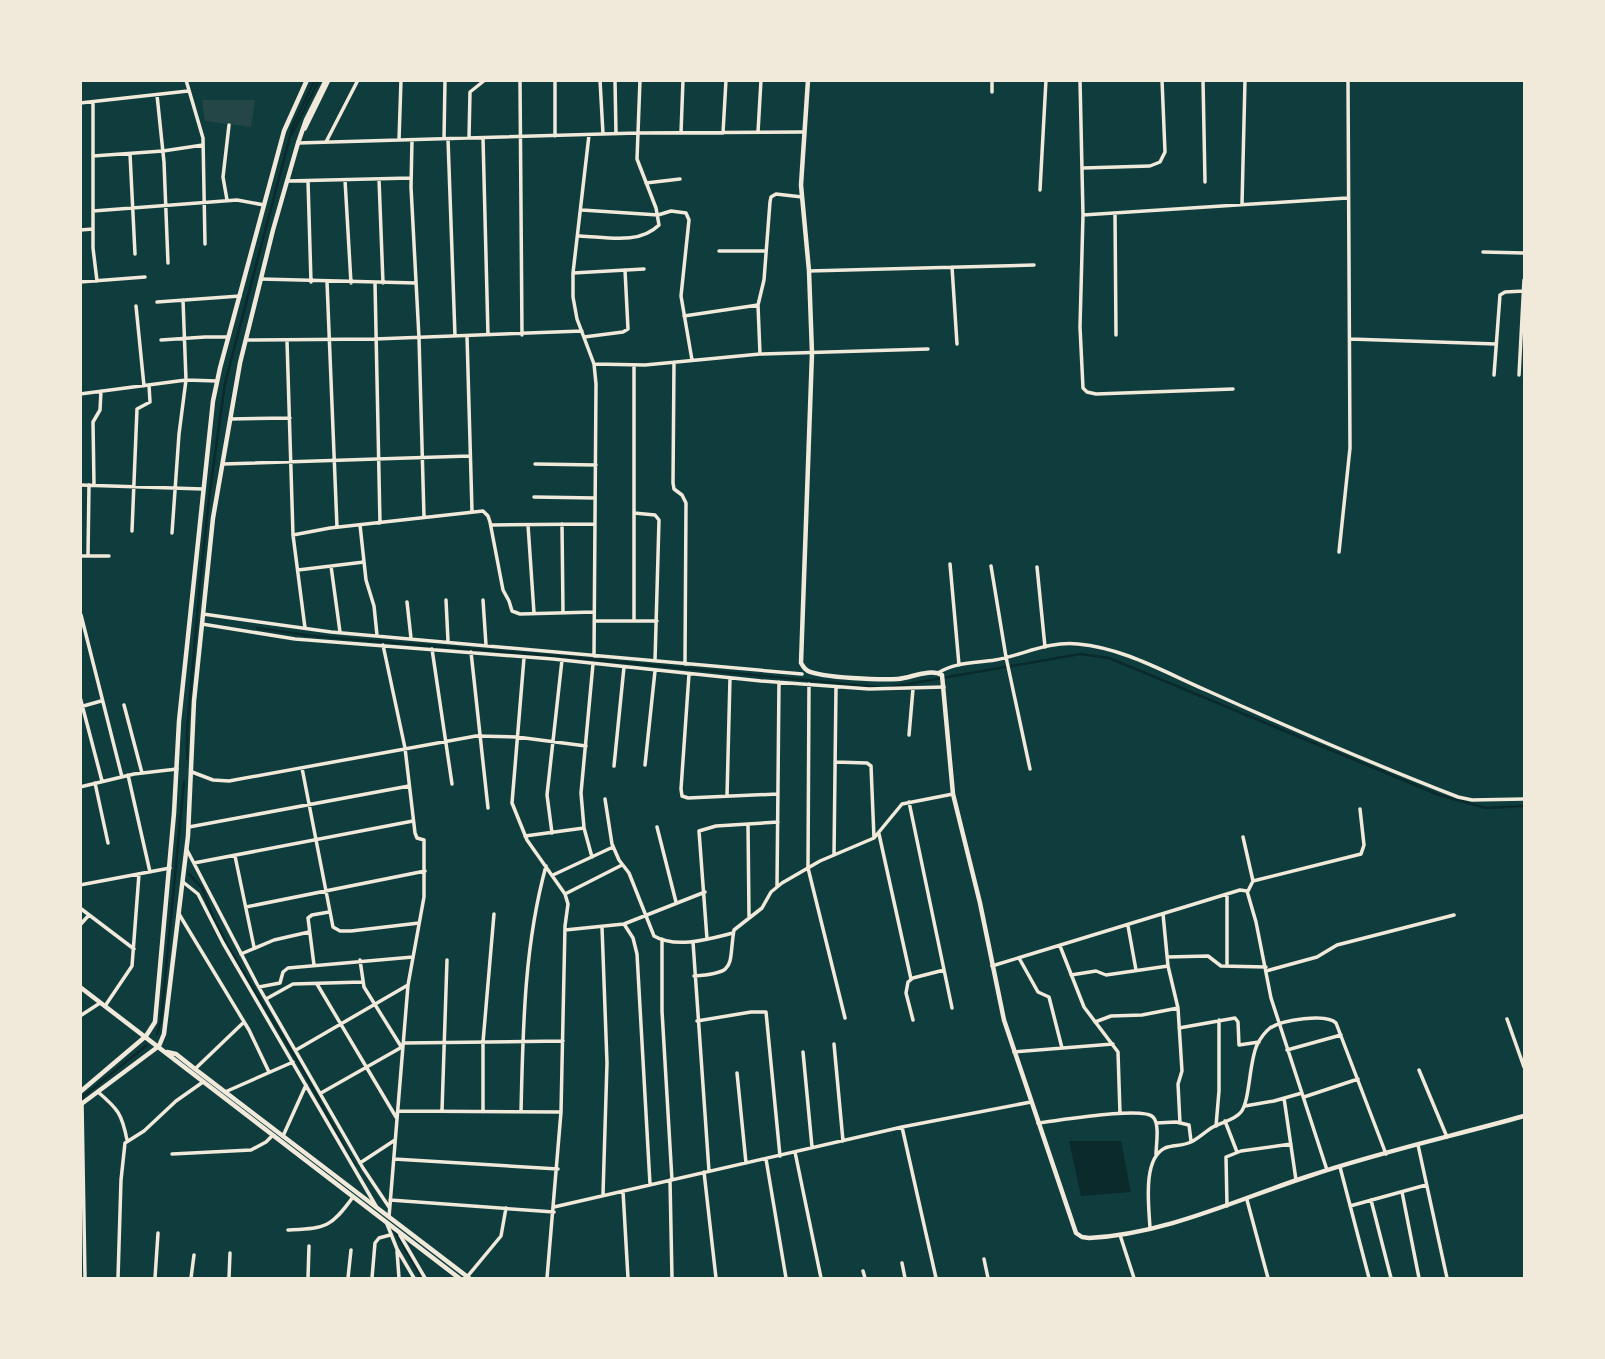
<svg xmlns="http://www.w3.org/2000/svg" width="1605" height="1359" font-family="Arial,sans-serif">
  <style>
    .green { fill: #244646 }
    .water { fill: #0a2a2b }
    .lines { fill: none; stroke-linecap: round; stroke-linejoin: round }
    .stream { stroke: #0a2a2b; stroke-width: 2.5 }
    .minor { stroke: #f1e9da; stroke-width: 3.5 }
    .tertiary { stroke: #f1e9da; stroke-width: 4.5 }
  </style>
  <rect width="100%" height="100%" fill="#0f3d3e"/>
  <!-- green -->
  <path class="green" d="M202,100H255L251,127L205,121Z"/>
  <!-- water -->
  <path class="water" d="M1069,1141H1121L1131,1192L1081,1196Z"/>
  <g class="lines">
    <!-- stream -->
    <path class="stream" d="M292,134L319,80
      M257,628L313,636L567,657L878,687
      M891,687L1080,654L1109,658L1439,795L1486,808L1524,806
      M187,759V730L200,583L209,498L225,383L293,125L315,80
      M189,874L202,888L213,917L229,948L301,1067L355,1166
      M157,1034L161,1020L184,782
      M80,1099L147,1045
      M394,1230L422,1278"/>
    <!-- minor -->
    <path class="minor" d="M186,80L203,138L205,244
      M520,80L522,335
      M600,80L603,134
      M615,80L616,134
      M1080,80L1083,215L1080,327L1083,388L1087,392L1096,394L1233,389
      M1203,80L1205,182
      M992,92V80
      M157,95L164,162L168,263
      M93,102V248L97,281
      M80,103L188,91
      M305,129L329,80
      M758,132L761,80
      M681,133L683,80
      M723,133L726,80
      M589,135L573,273V297L577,319L594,364L596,384L594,656
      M555,136V80
      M469,138L470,92L485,80
      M483,138L488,335
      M444,139L445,80
      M448,139L455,336
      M399,140L401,80
      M412,140L411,187L419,338L424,517
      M326,142L358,80
      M298,143L637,133L803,132
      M130,154L135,254
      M93,156L163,151L203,145
      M1083,168L1150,166L1160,162L1165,152L1162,80
      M379,179L383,283
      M345,180L351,283
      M287,181L411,178
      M308,181L311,282
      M646,183L680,179
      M1040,190L1046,80
      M227,200L223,177L229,125
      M1242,204L1245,80
      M582,210L658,215L671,211L686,213L689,220L681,296L692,360
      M93,211L237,200L264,205
      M1115,214L1116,335
      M1083,215L1347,198
      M80,230L93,229
      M580,236C606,237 639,245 659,225L656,208L637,159L640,80
      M719,251H766
      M1483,252L1524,253
      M952,267L957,344
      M809,271L1034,265
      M573,273L644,269
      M261,279L416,283
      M80,282L145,277
      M327,282L337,527
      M375,283L380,523
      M157,302L240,296
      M136,306L144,386
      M684,316L758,305
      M467,336L472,511
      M584,337L623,332L628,329L625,270
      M1350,339L1496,344
      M161,340L205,337H228
      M246,340L375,339L582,331
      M287,341L293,535L305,628
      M760,354L758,305L764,280L770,202L771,197L776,194L802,197
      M674,362L673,483L674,489L682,495L686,503L685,664
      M594,364L645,365L760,354L928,349
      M634,365V621
      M1494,375L1500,295L1505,292L1524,291
      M1519,375L1524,280
      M80,394L186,380L217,381
      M230,419L290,418
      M223,464L469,456
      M535,464L596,465
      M80,485L203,489
      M94,485L93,422L100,410L101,391
      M534,497L595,498
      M634,513L655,515L659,520L655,661
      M562,524L563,612
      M360,525L366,580L374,606L377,635
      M492,525L595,524
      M528,525L534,613
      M132,531L137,409L150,402L149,385
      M172,533L179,434L186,380L183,300
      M293,535L330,528L483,511L488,516L490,522L503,590L509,601L512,611L520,614L594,612
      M1339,552L1350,448L1348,80
      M80,556H109
      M88,556L89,485
      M80,561V589
      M950,564L959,665
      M331,566L340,632
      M991,566L1006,657L1030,769
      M1037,567L1045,647
      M298,570L364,562
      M446,600L448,641
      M483,600L486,645
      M407,602L411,638
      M203,614L331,632L802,674
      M81,615L122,777
      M594,621H657
      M202,624L295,639L553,659L761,681L869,689L944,687
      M383,645L405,748L415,833L417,838L424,840V897L408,985L389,1217
      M432,649L452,784
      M471,652L488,808
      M524,658L512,803L527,840L565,894L568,904L565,926L561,1112L547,1278
      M938,673C955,662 976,663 995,660C1023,655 1048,641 1078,644C1124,648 1166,673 1208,691C1290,728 1373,764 1458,797L1472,800L1524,799
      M689,674L681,789L682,796L688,798L778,794
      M809,684L808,868L845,1018
      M80,697L102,781
      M124,705L142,773
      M80,707L101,701
      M909,735L913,689
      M835,762L867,763L871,766L874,838
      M645,765L655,671
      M614,766L624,667
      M302,768L333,927L340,931H351L419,923
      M192,772L213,780L229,781L476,736L517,737L586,746
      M128,775L150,872
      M95,783L108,843
      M80,787L134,774L177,769
      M727,796L730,678
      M605,799L612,844L619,860L629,873L654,936C676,949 709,939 733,933
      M909,802L952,1008
      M748,824L749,916
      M189,827L409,786
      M657,827L676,902
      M552,833L547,795L562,660
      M879,834L911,979
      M525,836L584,828
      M1243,837L1253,881
      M187,850L257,984L363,1168L389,1207
      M834,855L836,687
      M235,856L254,947
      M592,857L584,828L581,793L593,664
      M194,863L413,821
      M553,875L613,847
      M183,882L198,894L223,943L376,1206
      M80,885L170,868
      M777,886L779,682
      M1248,891L1253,881L1361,854L1364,845L1360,809
      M565,894L622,865
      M246,907L425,871
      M80,908L134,949
      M179,914L249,1030L269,1072
      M1163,914L1168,966L1178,1008L1182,1071L1178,1084L1180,1123
      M624,924L633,938L637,954L650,1184
      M80,925L89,915
      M1128,926L1136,970
      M602,927L607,1063L603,1194
      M565,930L624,924L705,892
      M662,939V1011L672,1180
      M707,939L699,831L716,826L778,822
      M693,942L709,1171
      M1060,946L1084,1007L1118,1052L1120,1113
      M241,954L274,940L309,932
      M1167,957L1208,956L1221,966L1266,967
      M1019,958L1038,992L1049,997L1062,1048
      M360,960L364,987L402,1048
      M314,965L308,918L312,915L329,912
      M992,966L1240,890L1247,891L1256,922L1271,998L1327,1170
      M1227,966V894
      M1266,971L1317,957L1337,945L1454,915
      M1071,975L1096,971L1106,975L1168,966
      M694,976C738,973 728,966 734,930L762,908L771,892L782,883L820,861L874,838L902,804L953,794
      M317,984L396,1117
      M259,987L280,983L283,972L288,968L413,957
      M266,999L293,984L362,982
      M105,1006L132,966L139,874
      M80,1016L100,1003
      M1507,1019L1524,1067
      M913,1020L906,993L908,982L913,978L944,970
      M697,1021L751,1012H766L780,1156
      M1095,1022L1111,1016L1142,1015L1178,1008
      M1179,1028L1235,1018L1238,1022L1239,1045L1259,1042
      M404,1043L563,1041
      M834,1044L843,1141
      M296,1050L408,985
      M1287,1050L1341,1035
      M803,1052L812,1147
      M1014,1052L1113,1044
      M195,1069L244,1022
      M1419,1070L1447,1137
      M737,1073L746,1163
      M98,1092C118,1109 122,1114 127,1140
      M225,1092L293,1062
      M321,1093L402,1047
      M1304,1097L1358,1079
      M1284,1098L1296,1180
      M82,1104L85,1278
      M1245,1106L1274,1101L1302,1093
      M398,1111L561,1112
      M442,1111L447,960
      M483,1112V1042L494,914
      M521,1112C523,1029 524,946 546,866
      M1225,1121L1237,1152
      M1038,1123C1057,1121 1143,1106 1153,1117C1160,1124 1156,1145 1156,1155
      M1156,1123L1176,1122L1189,1125L1191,1141
      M1216,1126L1219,1091V1020
      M902,1127L936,1278
      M283,1136L306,1085
      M1418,1145L1447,1278
      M795,1152L821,1278
      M172,1154L251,1150L266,1142L273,1135
      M394,1159L558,1169
      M766,1159L786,1278
      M360,1163L395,1140
      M1340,1167L1369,1278
      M704,1172L716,1278
      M670,1180L672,1278
      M623,1191L628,1278
      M1402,1192L1419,1278
      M390,1200L554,1212
      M1247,1200L1268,1278
      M1371,1200L1391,1278
      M1227,1206L1226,1157L1241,1151L1291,1144
      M1350,1206L1426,1185
      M554,1207L902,1127L1031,1102
      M387,1224L397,1249L414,1278
      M1150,1228C1149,1207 1142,1159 1165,1148C1173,1145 1183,1146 1191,1142C1199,1138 1206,1131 1213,1127C1222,1122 1235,1120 1241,1112C1250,1101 1249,1062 1257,1045C1260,1039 1265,1032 1270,1028C1282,1020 1326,1013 1336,1023L1386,1154
      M288,1230C325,1228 330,1229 353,1197
      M400,1235L425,1278
      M1120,1235L1134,1278
      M397,1251L399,1278
      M984,1259L988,1278
      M902,1263L905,1278
      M863,1271L865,1278
      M467,1277L501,1236L506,1208
      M118,1278L121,1180L125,1143L144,1131L176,1101L203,1082
      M155,1278L158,1233
      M191,1278L194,1255
      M229,1278L230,1253
      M308,1278L309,1246
      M348,1278L351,1250
      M372,1278L375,1243L379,1238L390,1235"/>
    <!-- tertiary -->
    <path class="tertiary" d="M808,80L801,185L809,271L812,353L801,663C804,667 803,668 808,671C823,678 881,680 898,679C911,678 930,668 942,675L953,794L980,903L1004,1020L1076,1233L1082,1237L1089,1238C1166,1234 1238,1199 1309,1176C1379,1152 1453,1136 1524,1116
      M80,987L459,1278
      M167,1052L176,1054L195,1069L469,1278
      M80,1092L146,1036L155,1022L174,813L179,721L213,401L220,368L284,131L307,80
      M80,1105L159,1046L164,1034L188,836L194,701L213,518L240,363L273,230L298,143L306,120L326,80"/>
  </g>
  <!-- border -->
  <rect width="1605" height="1359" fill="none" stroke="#f1e9da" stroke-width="164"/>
</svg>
